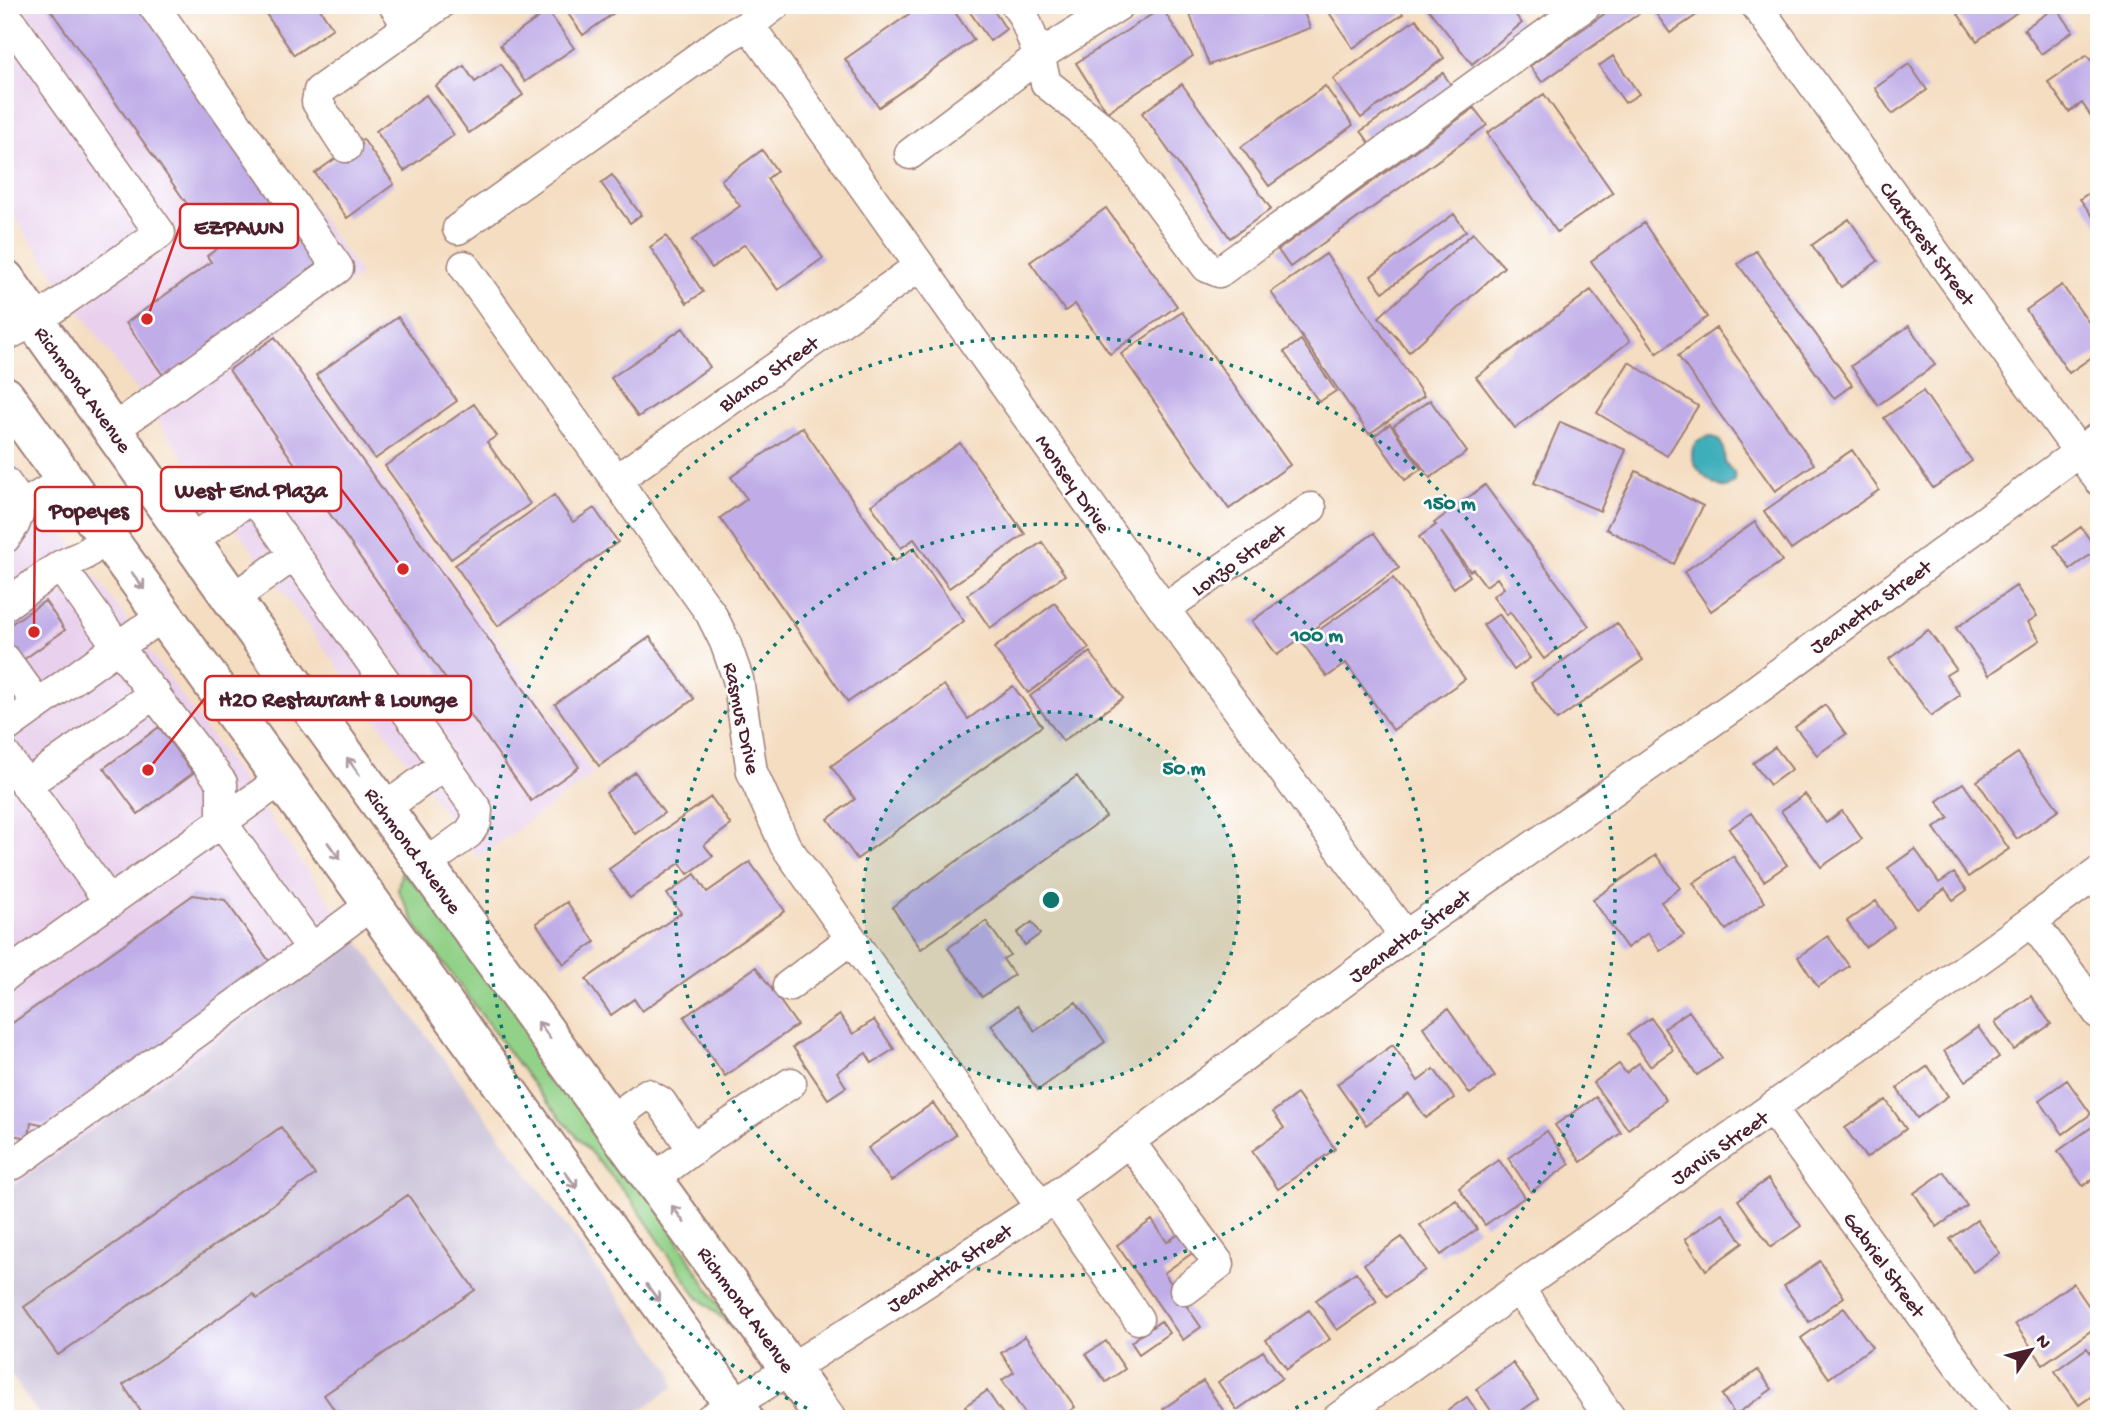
<svg xmlns="http://www.w3.org/2000/svg" width="2104" height="1424" font-family="'Gochi Hand',sans-serif">
  <style>
    .built { fill: #e9d1ed }
    .industrial { fill: #c9bfd7 }
    .green { fill: #92d188; stroke: #6e785a; stroke-width: 2 }
    .water { fill: #3eaeba; stroke: #446672; stroke-width: 2 }
    .building { fill: #c0ade8 }
    .lines { fill: none; stroke-linecap: round; stroke-linejoin: round }
    .minor-casing { stroke: #9f7e76; stroke-width: 33 }
    .major-casing { stroke: #9f7e76; stroke-width: 42 }
    .minor { stroke: #fff; stroke-width: 30 }
    .major { stroke: #fff; stroke-width: 38 }
    .oneway { stroke: #ae9aa0 }
    .ring { fill: none; stroke: #0f766e; stroke-width: 3.5; stroke-dasharray: 3.5 7 }
    .labels { text-anchor: middle; stroke-width: 5; stroke-linejoin: round; paint-order: stroke }
    .street-label { font-size: 21px; fill: #4a1f2b; stroke: #fff }
    .centre { fill: #0f766e; stroke: #fff; stroke-width: 3.5 }
    .ring-label { font-size: 21px; text-anchor: middle; font-weight: bold; fill: #0f766e; stroke: #fff; stroke-width: 5; stroke-linejoin: round; paint-order: stroke }
    .leader { fill: none; stroke: #d62828; stroke-width: 2.5 }
    .callout-dot { fill: #d62828; stroke: #fff; stroke-width: 2.5 }
    .callout { fill: #fff; stroke: #d62828; stroke-width: 2.5 }
    .callout-label { font-size: 23px; text-anchor: middle; font-weight: bold; fill: #4a1f2b }
  </style>
  <rect width="100%" height="100%" fill="#fff"/>
  <filter id="ink" filterUnits="userSpaceOnUse"><feTurbulence type="fractalNoise" baseFrequency=".0143" numOctaves="2"/><feDisplacementMap in="SourceGraphic" scale="14" xChannelSelector="R" yChannelSelector="G"/><feConvolveMatrix kernelMatrix="1 2 1 2 8 2 1 2 1" color-interpolation-filters="sRGB"/></filter>
  <filter id="wash" filterUnits="userSpaceOnUse"><feTurbulence type="fractalNoise" baseFrequency=".00686" numOctaves="4" result="noise"/><feDisplacementMap in="SourceGraphic" scale="28" xChannelSelector="R" yChannelSelector="G"/><feGaussianBlur stdDeviation="1.57" result="paint"/><feColorMatrix in="noise" values="0 0 0 0 0 0 0 0 0 0 0 0 0 0 0 0 0 1.4 0 .05"/><feComposite in="paint" operator="in"/></filter>
  <g filter="url(#wash)">
    <rect width="100%" height="100%" fill="#f4ddc1"/>
    <!-- built -->
    <path class="built" d="M5,5H171L361,275L279,332L594,774L478,858L155,418L5,204Z
      M5,450L357,940L5,1192Z"/>
    <!-- industrial -->
    <path class="industrial" d="M357,940L671,1370L673,1387L628,1419H42L5,1366V1192Z"/>
    <!-- green -->
    <path class="green" d="M401,872L437,905L656,1205L732,1327L696,1295L631,1199L541,1095L420,932L398,890Z"/>
    <!-- water -->
    <path class="water" d="M1710,436C1725,440 1723,449 1725,463L1734,473L1735,481L1726,488C1701,483 1673,445 1710,436Z"/>
    <g id="blocks">
      <!-- building -->
      <path class="building" d="M47,5H141L324,265L165,378L126,323L211,262L207,256L218,248Z
        M260,5H317L333,28L294,55Z
        M562,5H625L583,35Z
        M922,5H950L974,40L879,107L845,59Z
        M965,5H990L1006,29L990,41Z
        M1208,5H1301L1310,28L1209,65L1189,12Z
        M1324,5H1397L1403,14L1353,48Z
        M1425,5H1508L1522,23L1472,64Z
        M1617,5H1651L1542,82L1530,66Z
        M1665,5H1696L1701,12L1670,33L1655,12Z
        M1971,5H2027L1977,41L1958,14Z
        M2056,7L2073,31L2041,54L2024,29Z
        M1162,8L1193,56L1107,112L1076,63Z
        M548,11L574,48L525,82L500,45Z
        M1416,19L1444,58L1361,118L1333,79Z
        M2087,55L2099,71V115L2093,119L2082,103L2069,112L2048,82Z
        M1613,56L1639,94L1625,103L1599,66Z
        M501,64L523,95L469,133L436,86L464,66L475,82Z
        M1909,64L1927,90L1892,114L1875,88Z
        M1443,73L1453,88L1371,145L1361,131Z
        M1182,84L1271,209L1230,238L1142,113Z
        M1325,86L1353,125L1269,186L1241,147Z
        M1544,94L1613,193L1557,232L1487,133Z
        M426,95L454,135L404,171L376,131Z
        M1474,108L1487,125L1290,267L1278,250Z
        M363,139L394,184L347,218L315,173Z
        M762,150L777,171L767,179L823,258L778,290L745,244L712,268L692,240L740,206L721,180Z
        M612,175L641,215L630,223L601,183Z
        M2099,186V225L2080,199Z
        M1106,208L1177,306L1110,354L1075,304L1065,311L1030,262Z
        M1454,214L1466,231L1383,292L1371,276Z
        M1849,219L1878,261L1841,287L1812,245Z
        M1644,223L1707,317L1657,353L1591,261Z
        M1473,233L1504,267L1409,352L1379,317Z
        M666,236L703,292L687,303L650,247Z
        M1756,251L1852,385L1834,398L1738,264Z
        M1326,254L1424,396L1369,434L1271,292Z
        M2062,285L2099,337V352L2069,373L2026,310Z
        M1591,290L1630,341L1515,428L1476,377Z
        M1182,312L1290,465L1229,509L1121,354Z
        M398,317L457,401L375,459L316,375Z
        M1909,326L1935,365L1878,405L1851,366Z
        M683,328L710,367L638,417L611,378Z
        M1716,328L1814,464L1775,491L1678,356Z
        M275,337L579,767L531,801L229,370Z
        M1301,340L1336,391L1319,402L1284,352Z
        M1629,362L1698,406L1667,456L1597,413Z
        M1923,391L1972,461L1933,488L1884,418Z
        M1430,400L1467,452L1430,478L1393,426Z
        M474,404L497,436L487,442L530,504L451,559L385,466Z
        M1560,422L1626,450L1600,511L1534,483Z
        M1390,424L1421,469L1405,480L1374,436Z
        M802,427L895,561L913,548L964,621L848,702L720,518L747,499L731,477Z
        M960,443L1025,534L949,588L914,539L901,548L871,505Z
        M1852,450L1879,490L1791,550L1764,511Z
        M1636,471L1703,506L1674,564L1606,529Z
        M1485,485L1589,626L1544,659L1510,612L1507,615L1493,596L1504,588L1497,578L1486,586L1473,569L1470,571L1441,532L1470,576L1454,588L1419,537L1436,525L1434,523Z
        M554,495L573,522L594,508L618,542L498,626L455,565Z
        M1755,522L1782,561L1711,611L1684,572Z
        M2081,527L2097,550L2070,569L2054,546Z
        M1374,533L1399,568L1277,655L1252,621Z
        M1042,542L1065,575L990,628L967,595Z
        M1393,578L1465,679L1393,730L1346,663L1327,677L1302,642Z
        M2016,586L2037,616L2028,622L2040,640L1989,675L1956,628Z
        M45,601L65,630L23,660L5,635V628Z
        M1055,603L1089,648L1028,693L994,648Z
        M1499,614L1530,658L1514,670L1483,625Z
        M1617,623L1643,660L1557,720L1531,683Z
        M1928,630L1956,669L1946,675L1960,695L1931,716L1889,659Z
        M650,637L694,699L599,766L555,704Z
        M1090,652L1123,698L1063,741L1030,696Z
        M2099,675V689L2092,680Z
        M944,685L968,719L1013,686L1042,726L857,859L828,819L855,799L831,766Z
        M1825,705L1846,734L1817,755L1795,727Z
        M159,727L193,773L138,814L104,768Z
        M1775,747L1792,769L1770,785L1753,763Z
        M2018,753L2059,810L2017,839L1977,781Z
        M635,772L664,813L635,834L606,793Z
        M1077,776L1106,817L921,949L892,907Z
        M1963,783L2009,849L1968,877L1934,828L1949,818L1937,801Z
        M1805,794L1826,823L1842,811L1862,839L1821,867L1781,811Z
        M711,797L731,825L704,845L713,856L688,874L680,863L630,898L609,869Z
        M1751,813L1787,865L1764,881L1729,829Z
        M1915,849L1939,883L1954,873L1967,890L1953,900L1945,889L1917,909L1888,868Z
        M1656,855L1680,888L1661,902L1684,935L1660,951L1648,933L1627,948L1593,900Z
        M1733,856L1765,902L1726,930L1693,883Z
        M750,862L785,911L642,1011L634,999L611,1015L586,979L681,913L667,894L695,874L707,892Z
        M193,895L225,900L272,965L46,1125L31,1122L29,1138L5,1134V1023L11,1024Z
        M1876,901L1894,927L1865,947L1847,921Z
        M567,902L595,942L564,964L536,923Z
        M986,921L1010,955L1003,959L1014,975L982,997L948,948Z
        M1032,922L1040,934L1025,945L1017,933Z
        M1828,936L1849,966L1818,987L1798,957Z
        M756,967L797,1025L725,1076L684,1017Z
        M2031,996L2051,1024L2014,1050L1995,1022Z
        M1076,1002L1105,1042L1038,1090L991,1025L1017,1006L1035,1031Z
        M1448,1009L1495,1076L1470,1094L1423,1027Z
        M1689,1011L1722,1058L1697,1075L1664,1028Z
        M840,1015L853,1034L874,1020L894,1049L872,1063L866,1053L837,1072L846,1087L828,1099L793,1047Z
        M1651,1018L1673,1050L1650,1066L1628,1034Z
        M1978,1027L1999,1057L1965,1081L1944,1051Z
        M1393,1045L1418,1081L1434,1069L1454,1098L1426,1118L1409,1094L1366,1125L1337,1084Z
        M1639,1063L1666,1100L1628,1129L1593,1083L1619,1064L1626,1073Z
        M1928,1066L1948,1096L1917,1118L1897,1088Z
        M2067,1080L2091,1114L2063,1134L2039,1100Z
        M1297,1094L1335,1149L1278,1189L1252,1151L1284,1128L1273,1112Z
        M1596,1097L1621,1133L1581,1162L1555,1125Z
        M1886,1100L1906,1129L1866,1158L1845,1128Z
        M933,1103L956,1135L891,1181L868,1148Z
        M2099,1122V1174L2083,1186L2058,1151Z
        M281,1127L315,1175L58,1355L24,1307Z
        M1547,1131L1570,1164L1531,1192L1508,1158Z
        M1499,1160L1525,1197L1485,1225L1459,1188Z
        M1944,1172L1967,1206L1937,1227L1914,1193Z
        M1768,1179L1801,1226L1771,1247L1738,1200Z
        M408,1195L475,1290L324,1395L341,1419H146L123,1385L253,1294L257,1299Z
        M1456,1200L1477,1229L1441,1255L1420,1225Z
        M1722,1213L1743,1243L1706,1270L1685,1239Z
        M1152,1220L1167,1242L1185,1230L1198,1249L1164,1273L1201,1327L1183,1340L1117,1245Z
        M1977,1220L2000,1253L1973,1272L1950,1239Z
        M1402,1237L1425,1270L1387,1296L1364,1264Z
        M1820,1261L1844,1297L1809,1322L1784,1286Z
        M1356,1272L1377,1302L1337,1330L1316,1300Z
        M2073,1283L2099,1321V1325L2043,1364L2015,1324Z
        M1844,1308L1872,1347L1829,1378L1801,1338Z
        M1309,1310L1330,1339L1287,1369L1266,1340Z
        M1161,1321L1169,1333L1139,1354L1131,1342Z
        M1025,1336L1075,1407L1059,1419H1029L1002,1380L1014,1372L1001,1353Z
        M1106,1341L1125,1369L1106,1382L1086,1354Z
        M2087,1348L2099,1365V1391L2079,1405L2055,1371Z
        M1263,1351L1282,1378L1237,1410L1218,1382Z
        M1513,1363L1538,1399L1510,1419H1497L1476,1389Z
        M1758,1370L1772,1389L1735,1415L1722,1395Z
        M1203,1381L1229,1419H1170L1163,1409Z
        M987,1391L1006,1419H974L965,1406Z
        M1467,1397L1482,1419H1436Z
        M2099,1410V1419H2087Z"/>
    </g>
  </g>
  <g filter="url(#ink)">
    <use href="#blocks" fill-opacity="0" stroke="#9f7e76" stroke-width="2"/>
    <g class="lines">
      <!-- minor casing -->
      <g class="minor-casing">
        <path id="minor" d="M394,5L409,27
          M1016,5L1024,17L1039,56L1046,83L1106,131L1207,267L1219,272L1586,5
          M1756,5L2099,480
          M5,14L160,233L35,321L5,336
          M749,25L1164,609L1405,936
          M346,147L317,102L319,91L439,5
          M910,154L1039,56L1119,5
          M458,229L727,37L749,25L775,5
          M464,266L711,614L725,642L738,679L752,772L785,845L1041,1207
          M114,429L338,268L153,5
          M616,480L920,266
          M5,482L22,506L65,480
          M5,538L14,525L22,506
          M191,541L242,504L253,503L262,509L477,810L476,822L469,833L425,865
          M60,566L118,647L222,783V823L312,949L372,904
          M232,599L294,555
          M5,605L60,566L84,555L107,538
          M1164,609L1311,508
          M5,659L38,704
          M5,728L140,631L164,617
          M5,755L110,903
          M26,785L155,693
          M384,809L445,764
          M2032,921L2099,1014
          M5,976L282,779
          M788,986L851,939
          M1772,1109L1998,1419
          M610,1121L647,1094L661,1102L693,1150
          M1129,1141L1219,1264L1185,1290
          M5,1163L14,1164L312,949
          M653,1179L707,1139L791,1083
          M1054,1197L1138,1319
          M1518,1288L1611,1419
          M710,1419L868,1320L1041,1207L1405,936L1751,694L2099,437
          M1337,1419C1590,1235 1847,1057 2099,872"/>
      </g>
      <!-- major casing -->
      <g class="major-casing">
        <path id="major" d="M5,279L232,599L826,1419
          M5,396L744,1419"/>
      </g>
      <!-- minor -->
      <use href="#minor" class="minor"/>
      <!-- major -->
      <use href="#major" class="major"/>
    </g>
    <!-- one-way arrows -->
    <defs><path id="oneway-shaft" d="M-6 0H5M1.5-3L5.5 0L1.5 3" fill="none" stroke-width="1.6" stroke-linecap="round" stroke-linejoin="round" transform="scale(1.75)"/></defs>
    <g class="oneway">
      <use href="#oneway-shaft" transform="translate(138 581) rotate(54)"/>
      <use href="#oneway-shaft" transform="translate(353 766) rotate(-126)"/>
      <use href="#oneway-shaft" transform="translate(334 851) rotate(54)"/>
      <use href="#oneway-shaft" transform="translate(544 1030) rotate(-126)"/>
      <use href="#oneway-shaft" transform="translate(571 1180) rotate(54)"/>
      <use href="#oneway-shaft" transform="translate(678 1214) rotate(-126)"/>
      <use href="#oneway-shaft" transform="translate(653 1293) rotate(54)"/>
    </g>
  </g>
  <!-- distance rings -->
  <circle cx="1051" cy="900" r="188" fill="#0f766e" fill-opacity=".12"/>
  <g class="ring">
    <circle cx="1051" cy="900" r="188"/>
    <circle cx="1051" cy="900" r="376"/>
    <path d="M826 1417A564 564 0 1 1 1276 1417"/>
  </g>
  <g class="labels">
    <!-- street labels -->
    <g class="street-label">
      <text transform="translate(1928 243) rotate(54)" y="7">Clarkcrest Street</text>
      <text transform="translate(768 373) rotate(-35)" y="7">Blanco Street</text>
      <text transform="translate(84 389) rotate(54)" y="7">Richmond Avenue</text>
      <text transform="translate(1074 483) rotate(55)" y="7">Monsey Drive</text>
      <text transform="translate(1238 559) rotate(-35)" y="7">Lonzo Street</text>
      <text transform="translate(1870 606) rotate(-36)" y="7">Jeanetta Street</text>
      <text transform="translate(743 718) rotate(78)" y="7">Rasmus Drive</text>
      <text transform="translate(414 850) rotate(54)" y="7">Richmond Avenue</text>
      <text transform="translate(1409 935) rotate(-36)" y="7">Jeanetta Street</text>
      <text transform="translate(1719 1147) rotate(-35)" y="7">Jarvis Street</text>
      <text transform="translate(1885 1264) rotate(54)" y="7">Gabriel Street</text>
      <text transform="translate(949 1267) rotate(-33)" y="7">Jeanetta Street</text>
      <text transform="translate(747 1309) rotate(54)" y="7">Richmond Avenue</text>
    </g>
  </g>
  <circle cx="1051" cy="900" r="10" class="centre"/>
  <g class="ring-label">
    <text x="1450" y="509">150 m</text>
    <text x="1317" y="641">100 m</text>
    <text x="1184" y="774">50 m</text>
  </g>
  <!-- callouts -->
  <path class="leader" d="M147 319L180 226M403 569L341 489M34 632L35 509M148 770L205 698"/>
  <g class="callout-dot">
    <circle cx="147" cy="319" r="7"/>
    <circle cx="403" cy="569" r="7"/>
    <circle cx="34" cy="632" r="7"/>
    <circle cx="148" cy="770" r="7"/>
  </g>
  <g class="callout">
    <rect x="180" y="204" width="118" height="44" rx="7"/>
    <rect x="161" y="467" width="180" height="44" rx="7"/>
    <rect x="35" y="487" width="107" height="44" rx="7"/>
    <rect x="205" y="676" width="266" height="44" rx="7"/>
  </g>
  <g class="callout-label">
    <text x="239" y="234">EZPAWN</text>
    <text x="251" y="497">West End Plaza</text>
    <text x="89" y="517">Popeyes</text>
    <text x="338" y="706">H2O Restaurant &amp; Lounge</text>
  </g>
  <!-- margin -->
  <rect width="2104" height="1424" fill="none" stroke="#fff" stroke-width="28"/>
  <!-- north arrow -->
  <g transform="translate(2031 1350) rotate(55)" stroke="#ffffff" stroke-width="5" paint-order="stroke">
  <path d="M0-5L12 26L0 18L-12 26Z" fill="#4a1f2b"/>
  <text y="-10" font-size="19" font-weight="bold" text-anchor="middle" fill="#4a1f2b">N</text>
  </g>
</svg>
